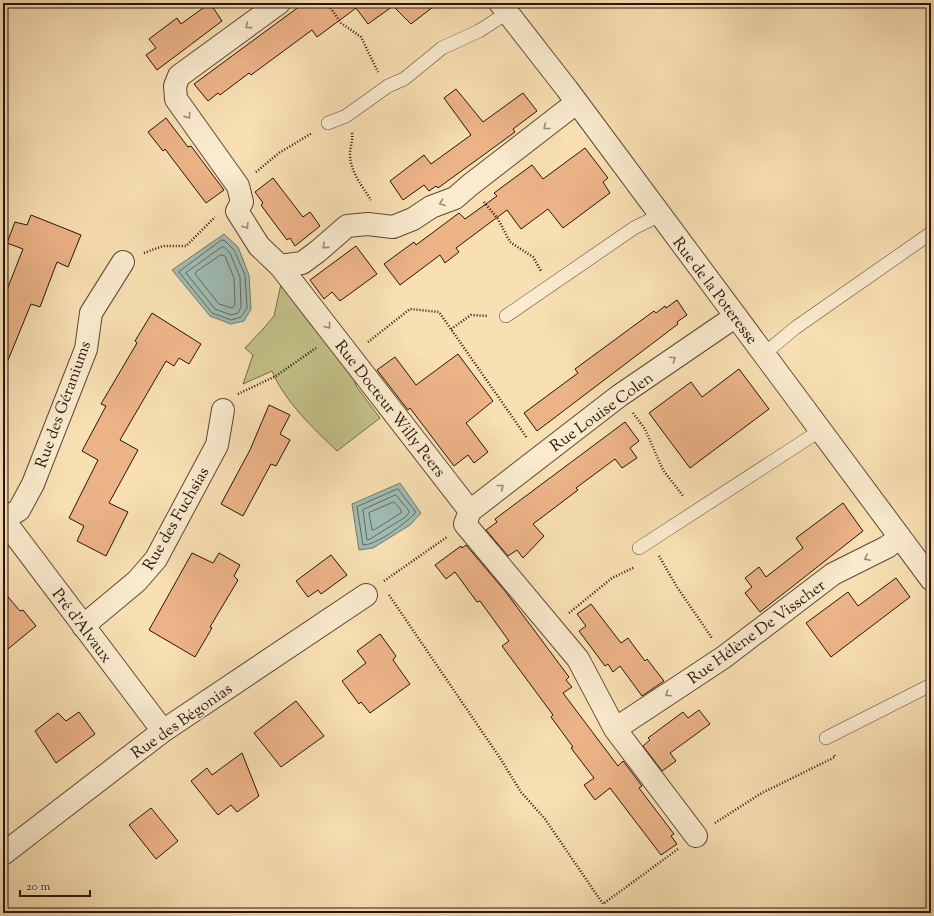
<svg xmlns="http://www.w3.org/2000/svg" width="934" height="916" font-family="'Sorts Mill Goudy',serif">
  <style>
    .green { fill: #c3c189; stroke: #766a49 }
    .water { fill: #9fbcb3; stroke: #70796f }
    .lines { fill: none; stroke-linecap: round; stroke-linejoin: round }
    .shore { stroke: #64685e; stroke-width: 1 }
    .building { fill: #ecb387; stroke: #291409 }
    .lane-casing { stroke: #5d4734; stroke-width: 14 }
    .street-casing { stroke: #5d4734; stroke-width: 24 }
    .path { stroke: #291409; stroke-width: 2.5; stroke-dasharray: 1 2; stroke-linecap: butt }
    .lane { stroke: #faebce; stroke-width: 13 }
    .street { stroke: #faebce; stroke-width: 22 }
    .oneway { stroke: #9c8a75 }
    .labels { text-anchor: middle; stroke-width: 3.5; stroke-linejoin: round; paint-order: stroke }
    .street-label { font-size: 16px; fill: #291409; stroke: #faebce }
  </style>
  <rect width="100%" height="100%" fill="#f8e0b3"/>
  <filter id="stains"><feTurbulence type="fractalNoise" baseFrequency=".005" numOctaves="4"/><feColorMatrix values="0 0 0 0 .2 0 0 0 0 .09 0 0 0 0 .02 0 0 0 .5 -.17"/></filter>
  <radialGradient id="worn" r=".72"><stop offset=".6" stop-color="#630" stop-opacity="0"/><stop offset="1" stop-color="#630" stop-opacity=".3"/></radialGradient>
  <!-- green -->
  <path class="green" d="M281,284C294,301 306,319 320,336C331,349 353,370 356,386L380,418L337,451C313,428 285,402 272,371L243,384L253,355L245,348L263,329L274,316Z"/>
  <!-- water -->
  <path class="water" d="M224,234L238,247L249,275L251,309L244,321L231,324L210,316L172,270Z
    M400,483L421,513L410,525L373,548L359,550L352,504Z"/>
  <g class="lines">
    <!-- shore -->
    <path class="shore" d="M222,240L225,241L234,250L245,275L247,308L241,317L231,320L212,313L179,272Z
      M222,247H224L230,253L240,277L241,307L238,313L231,315L215,309L186,273Z
      M221,255L225,256L234,278L235,305L232,308L219,304L195,274L196,272Z
      M398,489L415,511V513C406,523 377,545 363,545L357,507Z
      M396,495L409,511V513L404,518L370,539L367,540L363,510Z
      M394,502L401,510V513L374,530H372L369,513Z"/>
  </g>
  <!-- building -->
  <path class="building" d="M210,3L222,21L157,70L146,55L156,48L149,39L177,18L181,24Z
    M304,3H438L411,24L393,6L368,24L356,8L317,37L312,30L251,75L249,73L220,95L218,93L208,101L194,84Z
    M456,89L483,122L523,93L537,111L513,129L515,132L438,188L436,186L429,191L424,185L403,200L390,181L424,155L431,164L471,135L444,98Z
    M166,118L188,147L191,146L224,190L206,203L165,149L163,151L148,132Z
    M585,148L608,178L603,182L610,193L563,228L548,209L521,229L507,210L456,248L459,252L445,263L440,255L400,285L384,264L414,242L416,245L459,213L465,219L497,196L494,193L532,165L543,179Z
    M273,178L303,217L310,212L320,226L295,246L290,238L287,240L275,224L261,205L263,203L255,192Z
    M31,215L81,235L68,267L57,262L40,307L31,304L4,370L3,300L23,249L7,243L15,222L27,225Z
    M356,246L377,274L340,301L332,292L324,299L310,280Z
    M677,300L687,315L677,322L678,324L537,431L524,413L578,373L575,369L654,311L656,313L665,306L666,308Z
    M152,313L201,344L189,364L179,358L174,366L166,361L120,440L138,450L109,503L128,512L106,556L77,541L84,526L69,518L98,460L82,451L106,406L101,404L137,343L135,341Z
    M458,354L493,401L466,423L488,452L474,463L468,455L454,466L410,408L408,410L377,370L395,357L416,385Z
    M739,369L769,409L690,468L649,413L691,382L702,397Z
    M269,405L290,415L280,434L290,440L276,466L271,464L243,516L221,504L250,450Z
    M625,422L639,441L630,448L637,458L622,468L615,459L576,488L578,490L533,524L544,536L523,558L517,550L508,556L486,530L497,522L495,519Z
    M843,503L863,531L760,612L745,593L752,587L745,578L759,567L766,577L803,548L796,538Z
    M466,545L505,591L569,677L566,680L572,687L563,693L618,766L623,761L642,786L639,788L674,834L671,836L677,844L661,855L610,788L595,800L584,785L594,778L571,748L573,747L551,717L553,715L502,646L509,641L480,601L477,602L455,572L446,579L435,565L461,546L462,548Z
    M192,553L213,563L219,553L240,565L234,576L238,580L210,627L212,628L195,657L149,630Z
    M331,555L347,575L321,594L318,590L308,597L296,581Z
    M896,578L910,597L831,657L806,623L848,592L858,606Z
    M3,591L20,611L23,610L36,626L3,653Z
    M591,604L621,643L628,638L645,661L647,659L664,681L642,696L620,666L613,672L608,664L605,666L579,631L586,626L577,614Z
    M380,634L396,656L393,660L410,684L370,713L361,702L359,704L342,681L366,663L357,651Z
    M296,701L324,736L281,767L254,733Z
    M699,710L710,724L670,753L676,761L662,771L643,746L650,740L648,738L683,712L688,718Z
    M79,712L95,734L56,763L35,731L58,713L66,721Z
    M242,753L259,796L237,812L231,805L218,815L191,781L207,768L212,775Z
    M151,808L178,841L156,859L129,825Z"/>
  <g class="lines">
    <!-- lane casing -->
    <g class="lane-casing">
      <path id="lane" d="M328,123L346,116L388,86L404,79L442,48L479,31L507,13
        M506,316L634,228L660,215
        M764,354L795,328L931,233
        M639,548L821,430
        M826,738L931,685"/>
    </g>
    <!-- street casing -->
    <g class="street-casing">
      <path id="street" d="M279,3L179,76L175,86L176,99L238,186L242,202L237,211L259,246L280,266L470,511
        M500,3L567,89L931,579
        M280,266L302,263L317,252L347,226L368,224L393,227L413,219L431,207L455,198L470,185L576,103
        M470,511L465,524L578,659L615,729L696,836
        M470,511L619,396L736,316
        M3,519L19,510L33,484L86,349L91,313L123,262
        M3,519L163,731
        M83,626L137,581L156,559L217,445L223,410
        M615,729L724,657L833,574L887,547L900,537
        M3,854L163,731L366,595"/>
    </g>
    <!-- path -->
    <path class="path" d="M327,3L341,23L361,37L378,72
      M352,133C353,139 351,145 350,152C349,170 362,186 371,200
      M256,172L279,153L312,133
      M484,202L498,219L510,242L533,257L541,271
      M144,253L163,246H186L215,217
      M451,329L471,315L488,316
      M368,342L410,309L439,312L527,438
      M238,394L276,376L316,348
      M633,413L645,429L663,470L684,497
      M659,556L677,587L712,638
      M384,581L447,537
      M389,595L500,758L521,792L545,819L603,904L678,849
      M569,613L612,578L635,567
      M715,823L760,794L835,757L834,755"/>
    <!-- lane -->
    <use href="#lane" class="lane"/>
    <!-- street -->
    <use href="#street" class="street"/>
  </g>
  <!-- one-way arrows -->
  <defs><path id="oneway-chevron" d="M-2-3.5L2.5 0L-2 3.5" fill="none" stroke-width="1.6" stroke-linecap="round" stroke-linejoin="round"/></defs>
  <g class="oneway">
    <use href="#oneway-chevron" transform="translate(248 26) rotate(144)"/>
    <use href="#oneway-chevron" transform="translate(188 116) rotate(55)"/>
    <use href="#oneway-chevron" transform="translate(546 127) rotate(142)"/>
    <use href="#oneway-chevron" transform="translate(442 203) rotate(160)"/>
    <use href="#oneway-chevron" transform="translate(246 226) rotate(58)"/>
    <use href="#oneway-chevron" transform="translate(325 246) rotate(139)"/>
    <use href="#oneway-chevron" transform="translate(328 326) rotate(52)"/>
    <use href="#oneway-chevron" transform="translate(673 359) rotate(-34)"/>
    <use href="#oneway-chevron" transform="translate(501 487) rotate(-38)"/>
    <use href="#oneway-chevron" transform="translate(867 558) rotate(154)"/>
    <use href="#oneway-chevron" transform="translate(668 694) rotate(146)"/>
  </g>
  <g class="labels">
    <!-- street labels -->
    <g class="street-label">
      <text transform="translate(716 290) rotate(53)" y="6">Rue de la Poteresse</text>
      <text transform="translate(62 404) rotate(-70)" y="6">Rue des Géraniums</text>
      <text transform="translate(391 408) rotate(52)" y="6">Rue Docteur Willy Peers</text>
      <text transform="translate(601 411) rotate(-36)" y="6">Rue Louise Colen</text>
      <text transform="translate(175 518) rotate(-60)" y="6">Rue des Fuchsias</text>
      <text transform="translate(83 625) rotate(53)" y="6">Pré d'Alvaux</text>
      <text transform="translate(756 631) rotate(-36)" y="6">Rue Hélène De Visscher</text>
      <text transform="translate(181 720) rotate(-35)" y="6">Rue des Bégonias</text>
    </g>
  </g>
  <!-- margin -->
  <rect width="934" height="916" fill="none" stroke="#f8e0b3" stroke-width="16"/>
  <rect x="4" y="4" width="926" height="908" fill="none" stroke="#291409" stroke-width="2"/>
  <rect x="8" y="8" width="918" height="900" fill="none" stroke="#291409"/>
  <!-- scale -->
  <path d="M20 890v6h70v-6" fill="none" stroke="#291409" stroke-width="2"/>
  <text x="26" y="890" font-size="12" fill="#291409" stroke="#faebce" stroke-width="3" paint-order="stroke">20 m</text>
  <rect width="100%" height="100%" filter="url(#stains)"/>
  <rect width="100%" height="100%" fill="url(#worn)"/>
</svg>
